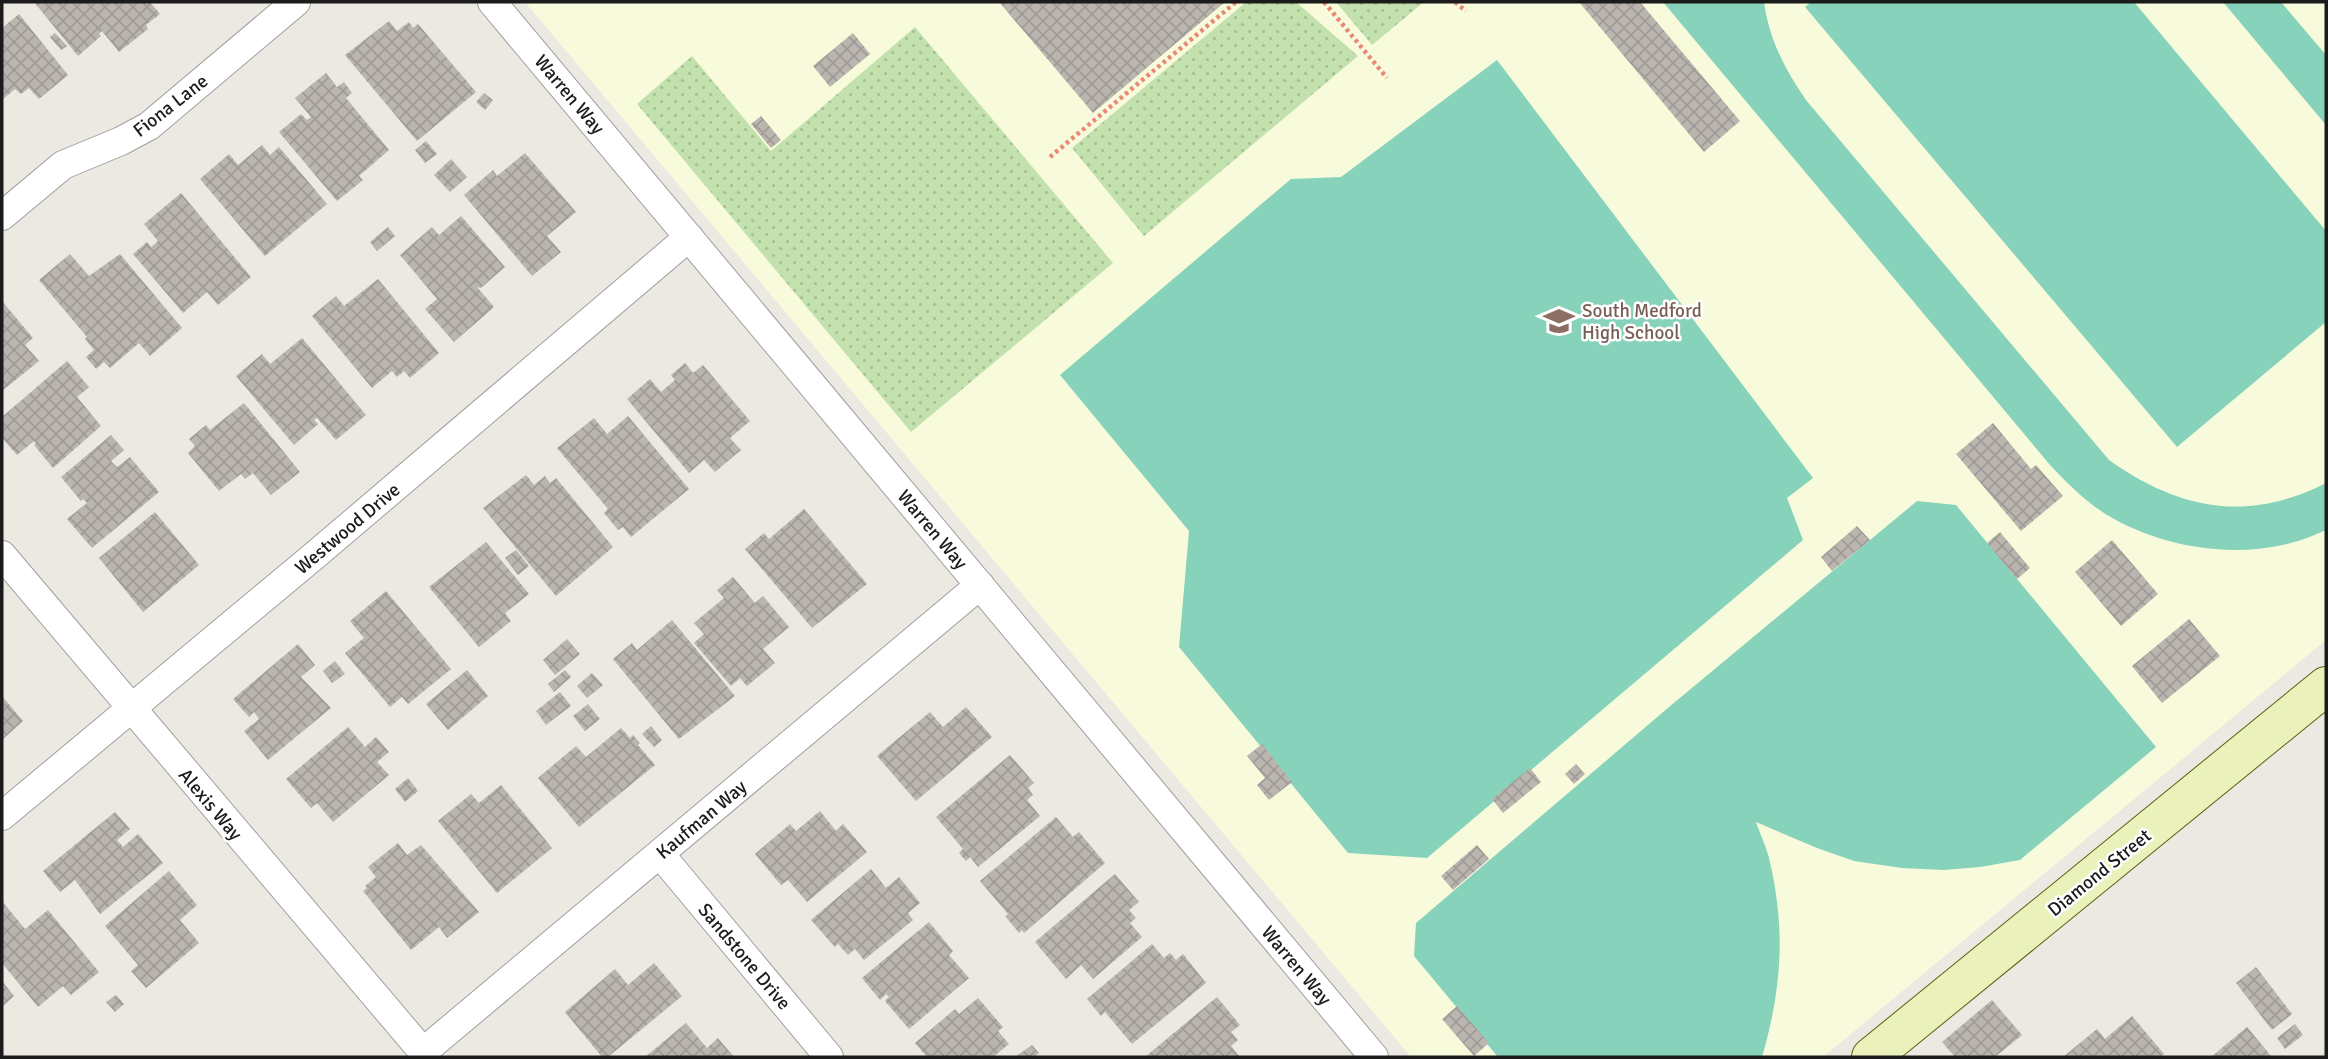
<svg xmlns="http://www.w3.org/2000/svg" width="2328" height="1059" font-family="Signika,sans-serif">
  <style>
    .education { fill: #f8fbdb }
    .grass { fill: url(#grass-dots) }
    .pitch { fill: #87d2ba }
    .building { fill: url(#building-cross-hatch) }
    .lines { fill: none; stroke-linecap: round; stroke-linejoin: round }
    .street-casing { stroke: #9f9f9f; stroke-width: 30 }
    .secondary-casing { stroke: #556310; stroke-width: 40 }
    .path { stroke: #e98975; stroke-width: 4.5; stroke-dasharray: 3.5 3.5; stroke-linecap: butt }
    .street { stroke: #fff; stroke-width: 28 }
    .secondary { stroke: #ebf1ba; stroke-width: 38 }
    .labels { text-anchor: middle; stroke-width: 5; stroke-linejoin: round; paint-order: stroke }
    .street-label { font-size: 19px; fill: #1b1b1b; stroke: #fff }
    .education-label { font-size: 19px; fill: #785e54; stroke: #fff; text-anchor: start }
  </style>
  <defs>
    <pattern id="grass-dots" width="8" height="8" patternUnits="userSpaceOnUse" patternTransform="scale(1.75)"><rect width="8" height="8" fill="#c2e1ac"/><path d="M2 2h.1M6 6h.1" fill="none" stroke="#a6c093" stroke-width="1.8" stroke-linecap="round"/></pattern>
    <pattern id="building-cross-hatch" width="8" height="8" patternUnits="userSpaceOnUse" patternTransform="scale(1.75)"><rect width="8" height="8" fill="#bbb5af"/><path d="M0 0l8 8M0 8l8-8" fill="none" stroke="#a09b96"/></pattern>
  </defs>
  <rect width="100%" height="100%" fill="#ebe9e1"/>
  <!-- education -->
  <path class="education" d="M525,2H2326V640L1823,1057H1411Z"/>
  <!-- grass -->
  <path class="grass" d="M1246,2H1296L1358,56L1144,236L1072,148Z
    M1336,2H1424L1372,45Z
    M915,27L1113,263L911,432L637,104L692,56L771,151Z"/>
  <!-- pitch -->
  <path class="pitch" d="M1663,2H1764C1769,39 1785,70 1806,100L2109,460C2180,510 2247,523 2326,483V530C2258,563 2171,553 2107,515C2086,502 2068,484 2050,465Z
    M1811,2H2134L2326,231V322L2177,447L1805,7Z
    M2223,2H2281L2326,55V125Z
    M1497,60L1813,478L1787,498L1803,540L1427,858L1348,853L1179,647L1189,531L1060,375L1291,179L1341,177Z
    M1917,501L1956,505L2156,747L2020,860L1980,867L1943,870L1902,868L1854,861L1817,848L1756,822C1760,834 1766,846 1769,858C1786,929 1782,988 1762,1057H1498L1414,956L1416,923L1669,707Z"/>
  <!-- building -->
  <path class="building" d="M34,2H150L160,14L146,25L148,29L119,52L102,31L99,34L101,36L78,56Z
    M999,2H1225L1093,113Z
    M1579,2H1640L1740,121L1704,152Z
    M19,14L68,75L39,99L29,88L21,94L15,89L2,100V28Z
    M389,21L397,31L409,22L413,28L418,24L476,92L417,141L345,55Z
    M55,33L67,46L61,50L50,37Z
    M853,33L870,54L830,87L813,66Z
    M326,73L337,87L344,82L352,93L346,98L389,150L359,176L363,180L337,201L279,132L301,114L307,120L311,117L295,98Z
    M484,93L493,100L485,110L476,102Z
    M761,116L781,140L771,148L751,124Z
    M426,141L437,154L425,163L415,150Z
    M262,145L270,155L279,147L327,204L265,256L200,179L229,154L238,165Z
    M525,153L576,212L547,236L561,252L532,276L464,195L493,170L497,176Z
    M451,159L467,177L450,192L434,175Z
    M181,193L251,277L218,305L207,292L183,313L133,254L147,242L151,247L158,241L144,224Z
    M461,216L505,267L481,288L477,287L494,307L454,342L425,309L437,299L400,255L432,227L439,235Z
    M388,227L395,236L377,251L370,242Z
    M70,254L89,276L120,254L182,328L150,356L139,343L110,368L104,362L96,369L86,357L94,350L85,339L87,337L39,280Z
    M378,279L439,353L410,378L404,371L397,377L392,371L372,388L312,316L336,296L344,306Z
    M2,301L33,338L25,345L39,361L2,391Z
    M302,338L366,415L336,440L317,418L314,420L318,424L294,445L236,376L262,354L270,364Z
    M67,361L89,387L77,397L101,426L53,468L34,445L36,444L34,441L17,455L2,438V417Z
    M685,363L693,373L703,365L750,421L730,438L741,450L715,472L704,460L689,473L627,399L650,379L661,392L675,380L671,375Z
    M244,403L300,472L271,495L253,473L245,479L241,474L219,491L188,453L195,446L189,439L206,425L210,430Z
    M628,416L689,489L631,537L623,527L618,530L604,513L608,509L557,448L594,418L607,434Z
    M1993,423L2031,469L2036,465L2063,496L2021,531L1956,454Z
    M111,435L124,450L111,461L117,467L130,457L159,492L92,548L67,519L87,503L83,499L81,501L61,477Z
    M526,475L534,485L545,476L550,483L556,478L613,547L556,596L483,508Z
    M804,509L867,584L812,628L745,549L764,533L769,539Z
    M155,512L199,565L143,612L99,558Z
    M1857,526L1870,540L1832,571L1821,557Z
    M2000,532L2030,568L2017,579L1987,543Z
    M2112,540L2158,594L2121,626L2075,572Z
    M486,542L529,594L505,613L511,621L479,647L429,587Z
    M516,550L529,566L518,575L505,558Z
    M733,577L755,603L763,596L789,627L763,649L775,663L747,686L740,678L731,686L694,643L704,634L694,623L724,598L717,590Z
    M386,591L451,669L408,704L402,697L390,707L345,653L364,638L350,621Z
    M2189,619L2220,656L2162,703L2132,666Z
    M672,620L735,696L679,739L613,659L632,643L637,650Z
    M567,639L580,654L555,675L543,660Z
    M298,644L315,665L301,677L331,708L268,760L244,731L259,719L254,712L249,717L233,699Z
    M335,661L345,674L332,683L323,671Z
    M467,670L488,696L448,730L426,704Z
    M565,670L571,677L554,692L548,684Z
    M592,673L603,685L587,698L577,686Z
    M560,692L571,706L546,725L536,711Z
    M2,696L23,721L2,740Z
    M588,704L600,719L585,731L573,716Z
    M966,707L992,737L916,801L877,756L930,712L943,727Z
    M651,726L662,740L654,747L642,734Z
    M348,727L365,747L376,737L389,752L377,762L389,775L333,822L317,803L311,808L286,779Z
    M621,728L630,738L633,735L640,743L638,745L655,765L579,827L538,778L576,746L586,757Z
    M1262,744L1292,782L1269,800L1257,785L1265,778L1247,756Z
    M1010,755L1034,783L1028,788L1033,795L1027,800L1040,816L978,867L970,857L966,861L959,853L963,849L936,817Z
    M1576,764L1585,774L1574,784L1565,774Z
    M1530,768L1541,782L1503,813L1492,799Z
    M408,778L418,791L405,802L395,789Z
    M501,785L552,848L497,893L438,821L471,794L479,803Z
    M820,811L836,831L843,824L867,852L807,902L788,880L781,885L755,854L790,824L796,831Z
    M115,812L130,829L117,840L123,847L138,834L163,863L100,914L75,880L60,892L43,871Z
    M1056,817L1073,837L1079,832L1105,863L1024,933L1022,930L1019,933L1005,916L1008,914L980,881Z
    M398,843L407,855L421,845L479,912L447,938L439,927L411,950L363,891L367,888L365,886L376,877L368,867Z
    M1477,845L1489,859L1453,890L1441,876Z
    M871,869L886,888L899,877L920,903L908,913L913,920L864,960L855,949L848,955L838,944L835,947L811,920Z
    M169,871L197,905L180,920L199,943L146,988L131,971L138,965L105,926Z
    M1115,874L1139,902L1129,910L1136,918L1130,923L1142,937L1093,979L1081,965L1066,979L1035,942Z
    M2,901L25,929L48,910L99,972L71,995L63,986L38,1007L2,963Z
    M929,922L953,951L949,955L969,978L909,1029L885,1001L889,997L886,994L880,1000L862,978Z
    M1152,944L1164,958L1170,953L1176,960L1183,954L1206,983L1132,1044L1105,1012L1101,1016L1087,999Z
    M654,963L682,996L608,1057H602L565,1012L615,969L628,985Z
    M2256,967L2292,1014L2272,1030L2236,983Z
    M2,981L14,996L2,1007Z
    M116,995L124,1004L115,1012L106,1002Z
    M1217,997L1240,1025L1231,1032L1238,1040L1231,1046L1240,1057H1145Z
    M978,998L1003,1027L998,1031L1009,1044L993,1057H927L915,1043L955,1009L959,1014Z
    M1992,1000L2022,1035L1995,1057H1955L1942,1042Z
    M1457,1006L1489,1043L1474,1056L1442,1019Z
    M2132,1016L2164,1054L2160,1057H2063L2097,1029L2105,1039Z
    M686,1023L707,1048L718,1038L734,1057H645Z
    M2295,1024L2303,1035L2285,1049L2277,1038Z
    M2247,1027L2272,1057H2211Z
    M1032,1045L1039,1053L1034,1057H1015Z"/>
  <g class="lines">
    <!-- street casing -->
    <g class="street-casing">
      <path id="street" d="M492,2L1374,1057
        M2,216L63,165L121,141L149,126L296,2
        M2,555L423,1052L980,585
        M2,816L314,556L689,237
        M660,854L829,1057"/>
    </g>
    <!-- secondary casing -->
    <g class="secondary-casing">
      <path id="secondary" d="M1871,1057L2326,686"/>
    </g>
    <!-- path -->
    <path class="path" d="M1324,2L1387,78
      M1455,2L1466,11
      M1050,157L1236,2"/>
    <!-- street -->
    <use href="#street" class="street"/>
    <!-- secondary -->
    <use href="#secondary" class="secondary"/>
  </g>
  <!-- icons -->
  <defs>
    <g id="school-bare" transform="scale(2.415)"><path d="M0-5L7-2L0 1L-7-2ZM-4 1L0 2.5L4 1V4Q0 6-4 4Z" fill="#8d6e63" stroke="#fff" stroke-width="2.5" paint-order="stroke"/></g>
  </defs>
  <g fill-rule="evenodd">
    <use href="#school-bare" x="1559" y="321"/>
  </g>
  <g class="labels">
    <!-- street labels -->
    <g class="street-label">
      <text transform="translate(570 94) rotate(50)" y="7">Warren Way</text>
      <text transform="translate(170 105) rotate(-38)" y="7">Fiona Lane</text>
      <text transform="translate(347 528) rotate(-40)" y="7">Westwood Drive</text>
      <text transform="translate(933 529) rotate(50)" y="7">Warren Way</text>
      <text transform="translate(211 804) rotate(50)" y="7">Alexis Way</text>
      <text transform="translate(701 819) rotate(-40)" y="7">Kaufman Way</text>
      <text transform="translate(2099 872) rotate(-39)" y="7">Diamond Street</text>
      <text transform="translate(745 956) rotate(50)" y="7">Sandstone Drive</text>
      <text transform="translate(1297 965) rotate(50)" y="7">Warren Way</text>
    </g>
    <!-- education labels -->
    <g class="education-label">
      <text x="1582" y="317">South Medford<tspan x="1582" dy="22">High School</tspan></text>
    </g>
  </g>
  <!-- border -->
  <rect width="2328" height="1059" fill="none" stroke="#1b1b1b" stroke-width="7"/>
</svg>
